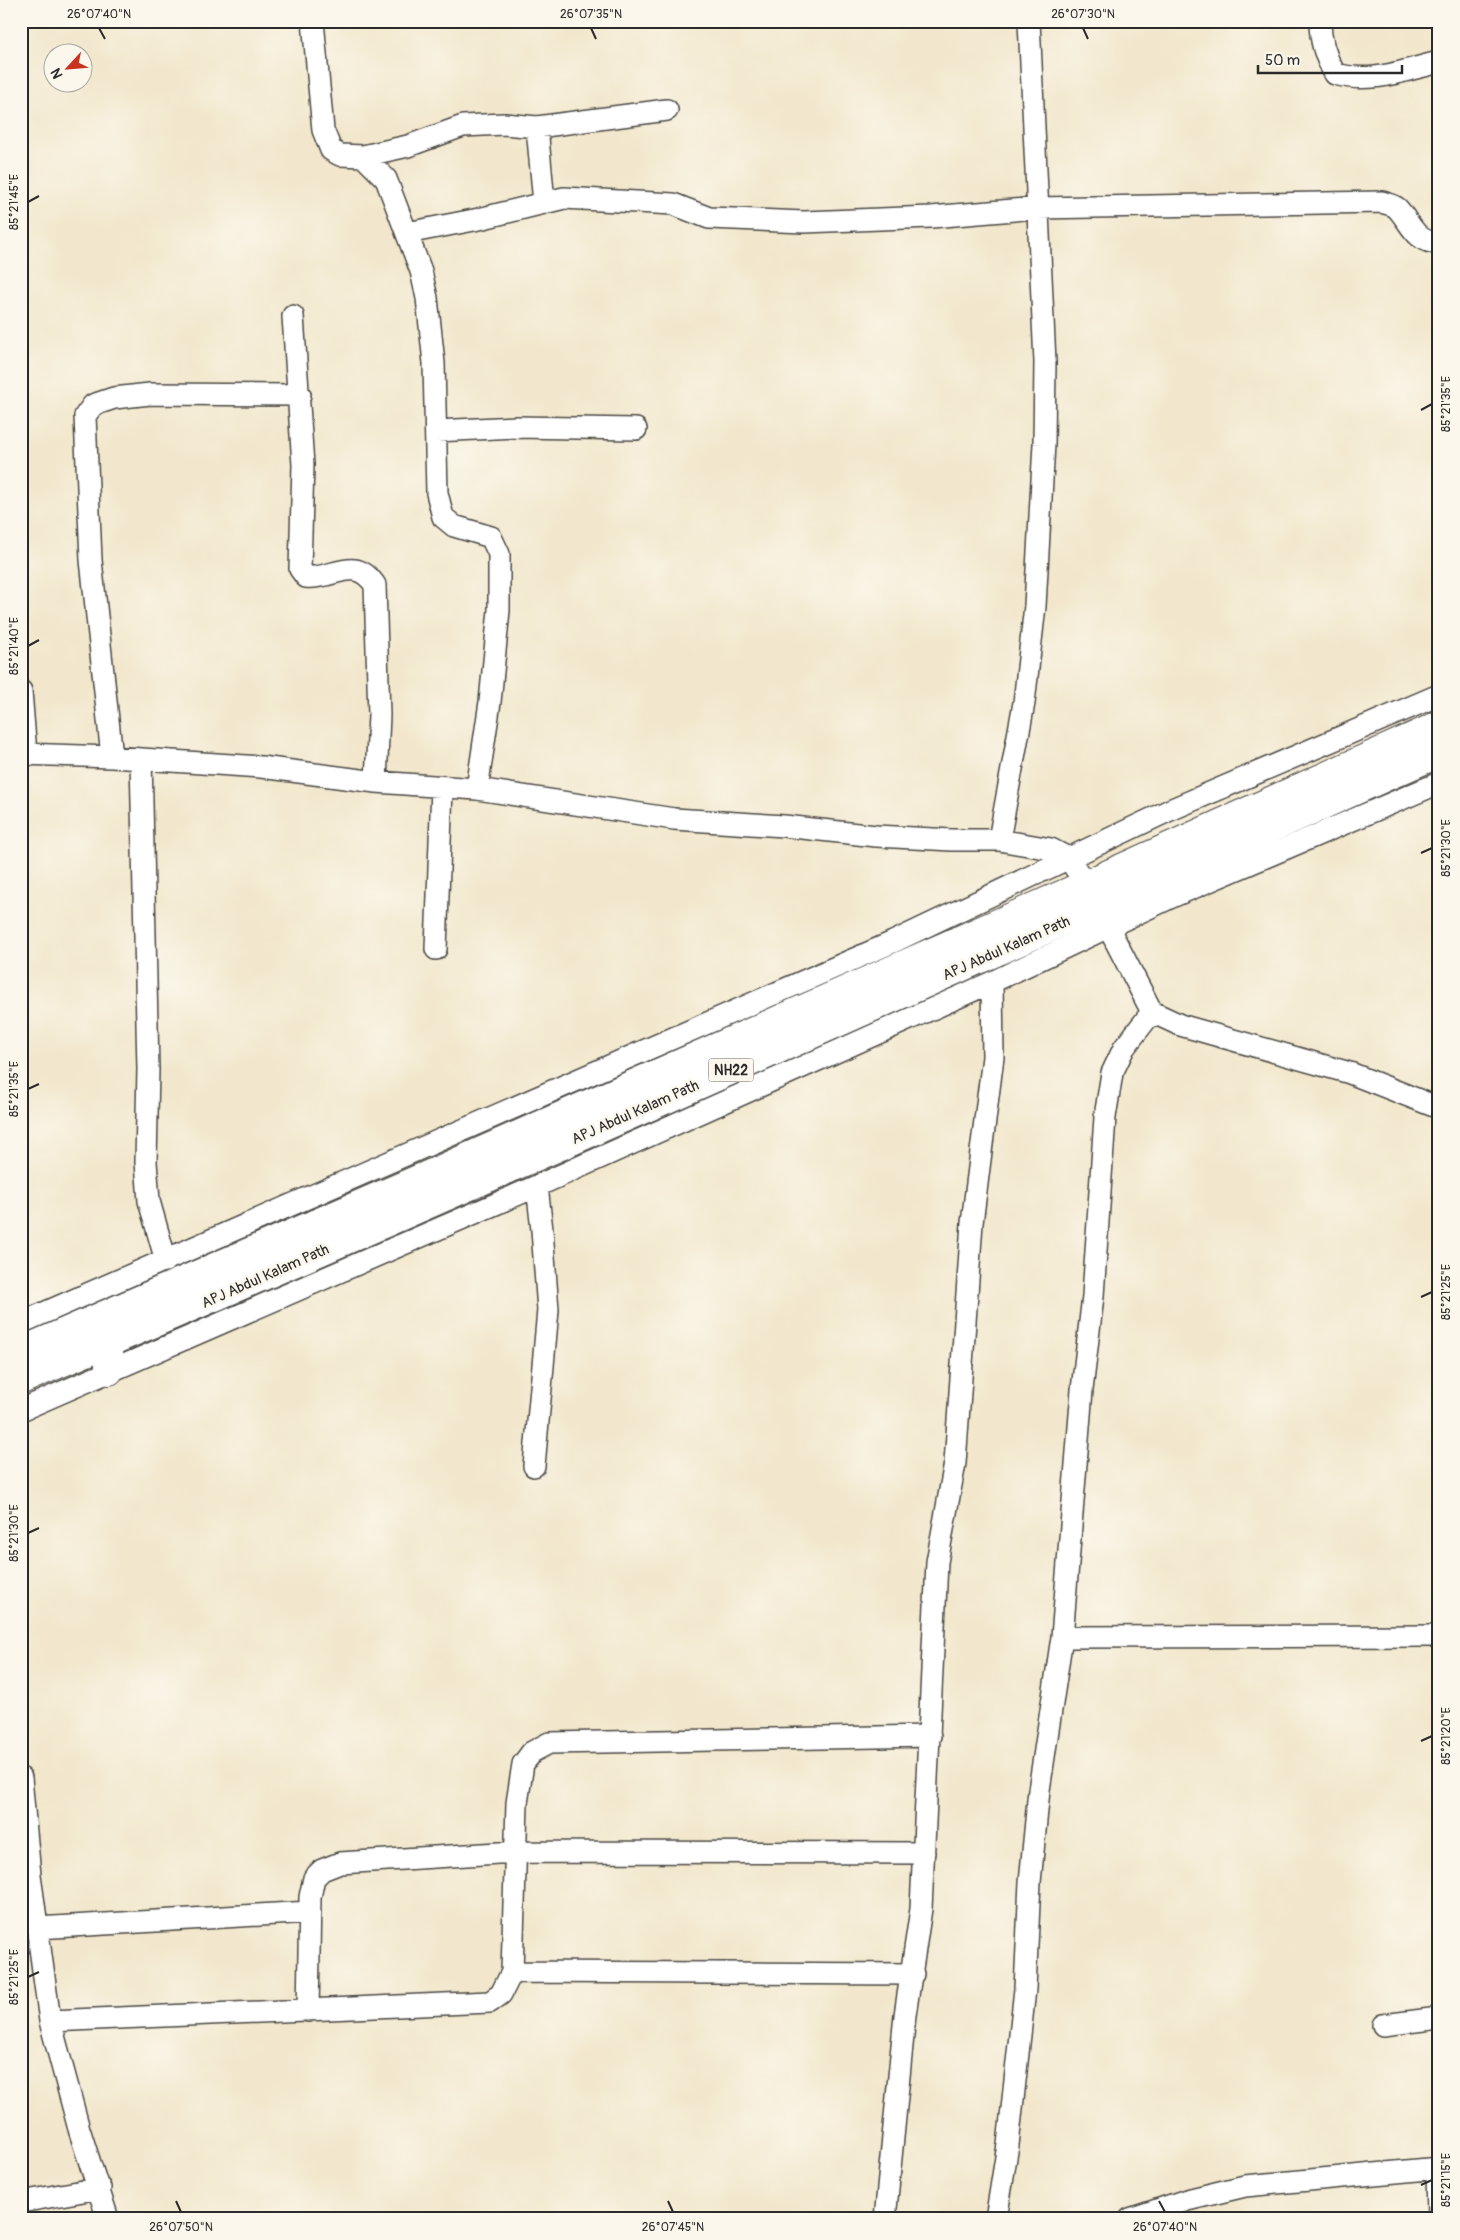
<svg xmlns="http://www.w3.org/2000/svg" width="1460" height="2240" font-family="Pangolin,sans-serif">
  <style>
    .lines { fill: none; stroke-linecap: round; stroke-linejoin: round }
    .minor-casing { stroke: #494743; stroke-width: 24 }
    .highway-casing { stroke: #494743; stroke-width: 30 }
    .minor { stroke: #fff; stroke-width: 21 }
    .highway { stroke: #fff; stroke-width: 28 }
    .ticks { fill: none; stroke: #2b2b2b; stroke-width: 2 }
    .labels { text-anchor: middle; stroke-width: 5; stroke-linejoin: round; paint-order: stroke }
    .shield { fill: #fbf7ec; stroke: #696865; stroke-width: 1 }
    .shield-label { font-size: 14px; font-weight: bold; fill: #2b2b2b }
    .street-label { font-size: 15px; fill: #2b2b2b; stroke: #fbf7ec }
    .neatline { fill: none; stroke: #2b2b2b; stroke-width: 2 }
    .ticks-label { font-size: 12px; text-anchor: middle; fill: #2b2b2b }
  </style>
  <rect width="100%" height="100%" fill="#fbf7ec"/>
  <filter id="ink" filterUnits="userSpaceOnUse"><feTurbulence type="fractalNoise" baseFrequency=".02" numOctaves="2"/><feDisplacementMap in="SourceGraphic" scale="10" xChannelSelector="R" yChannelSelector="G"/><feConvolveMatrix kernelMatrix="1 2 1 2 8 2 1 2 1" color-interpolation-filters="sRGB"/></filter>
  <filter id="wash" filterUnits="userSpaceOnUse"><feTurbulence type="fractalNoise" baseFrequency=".0096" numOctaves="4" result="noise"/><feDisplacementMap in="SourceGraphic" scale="20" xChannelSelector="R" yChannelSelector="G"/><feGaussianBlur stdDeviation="1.12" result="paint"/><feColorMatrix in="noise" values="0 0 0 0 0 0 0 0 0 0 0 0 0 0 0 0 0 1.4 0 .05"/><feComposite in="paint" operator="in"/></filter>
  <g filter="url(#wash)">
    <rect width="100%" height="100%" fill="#f2e7cc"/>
  </g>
  <g filter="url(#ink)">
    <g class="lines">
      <!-- minor casing -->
      <g class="minor-casing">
        <path id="minor" d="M313,21L323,130L331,150L340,155L363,156L408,146L463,126L504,124L537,127L667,110
          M1320,21C1320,41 1325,57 1335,74C1372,84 1402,71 1439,62
          M537,127L544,203
          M363,156L386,179L421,271L427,298L434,363L437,493L443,517L454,526L491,537L499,554V610L490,702L477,789
          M407,233L479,219L564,198L673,204L709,218L804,222L931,217L1037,208L1382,202C1387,204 1394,205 1397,208C1411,223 1415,243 1439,243
          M293,316L303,465L300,569L306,577C333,580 354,554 375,585L379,715L376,782
          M436,431L516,427L636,429
          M21,691L26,754
          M21,754L112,757L261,767L376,782L477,789L674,819L784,826L876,836L952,840H999L1051,849L1068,858L1086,884L1152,1012L1180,1025L1350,1073L1439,1108
          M112,757L91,560L85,416L93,405L114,398L150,394L300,395
          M141,759L148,1069L146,1162L149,1201L166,1261
          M999,840L1024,703L1035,606L1044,444L1045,362L1029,21
          M436,949L442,788
          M21,1323L893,942L1170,810L1439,695
          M21,1410L537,1186L992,982L1174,896L1439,783
          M534,1466L548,1310L542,1230L537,1186
          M1062,1637L1439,1636
          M21,1778L30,1875L50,2021L79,2129L108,2219
          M37,1928L310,1912
          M512,1972L913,1974
          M308,2011L310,1897L314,1878L322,1870L340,1863L514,1852L924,1853
          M50,2021L490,2002L501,1994L512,1972L517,1803L523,1764L532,1752L549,1743L930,1736
          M1383,2025L1439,2018
          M1437,2168L1438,2219
          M21,2202L100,2188
          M885,2219L905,2015L921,1909L937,1562L955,1463L972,1223L993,1057L992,982
          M996,2219L1008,2145L1025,1989L1030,1882L1039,1790L1062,1637L1082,1390L1093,1296L1105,1117L1112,1073L1124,1048L1152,1012
          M1130,2219L1187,2200L1245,2186L1439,2168"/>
      </g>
      <!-- highway casing -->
      <g class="highway-casing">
        <path id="highway" d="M109,1327V1371
          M21,1351L432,1173L1086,884L1439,725
          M21,1380C497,1178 967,965 1439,753"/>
      </g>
      <!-- minor -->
      <use href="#minor" class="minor"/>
      <!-- highway -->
      <use href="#highway" class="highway"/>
    </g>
  </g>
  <!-- ticks -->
  <path class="ticks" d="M99,28L105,39M591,28L596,39M1083,28L1088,39M28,202L39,196M1421,410L1432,404M28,646L39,640M1421,853L1432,848M28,1089L39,1084M1421,1297L1432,1292M28,1533L39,1528M1421,1741L1432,1736M28,1977L39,1972M1421,2185L1432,2180M176,2201L181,2212M668,2201L673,2212M1159,2201L1165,2212"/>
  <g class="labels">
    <!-- shield labels -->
    <rect class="shield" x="708.5" y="1058.5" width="45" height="23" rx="4"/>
    <g class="shield-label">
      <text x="731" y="1075">NH22</text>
    </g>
    <!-- street labels -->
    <g class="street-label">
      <text transform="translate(1006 948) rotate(-24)" y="5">APJ Abdul Kalam Path</text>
      <text transform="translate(635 1112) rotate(-24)" y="5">APJ Abdul Kalam Path</text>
      <text transform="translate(265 1276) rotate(-24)" y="5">APJ Abdul Kalam Path</text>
    </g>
  </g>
  <!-- margin -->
  <rect width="1460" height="2240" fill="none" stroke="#fbf7ec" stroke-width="55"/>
  <!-- north arrow -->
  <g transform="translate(68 68) rotate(244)"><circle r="24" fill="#fbf7ec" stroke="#a8a59f"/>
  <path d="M0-4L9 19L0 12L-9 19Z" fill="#c8321e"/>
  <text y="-8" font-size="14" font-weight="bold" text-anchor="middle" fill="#2b2b2b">N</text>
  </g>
  <!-- scale -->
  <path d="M1258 65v8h144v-8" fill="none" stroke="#2b2b2b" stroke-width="2.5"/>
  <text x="1265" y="65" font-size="15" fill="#2b2b2b" stroke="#fbf7ec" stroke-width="4" paint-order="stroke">50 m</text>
  <rect x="28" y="28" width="1404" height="2184" class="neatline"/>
  <g class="ticks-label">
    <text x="99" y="18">26°07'40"N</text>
    <text x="591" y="18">26°07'35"N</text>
    <text x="1083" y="18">26°07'30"N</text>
    <text transform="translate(14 202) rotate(-90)" y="4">85°21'45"E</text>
    <text transform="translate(1446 404) rotate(-90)" y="4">85°21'35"E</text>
    <text transform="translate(14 646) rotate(-90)" y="4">85°21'40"E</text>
    <text transform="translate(1446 848) rotate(-90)" y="4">85°21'30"E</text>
    <text transform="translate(14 1089) rotate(-90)" y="4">85°21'35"E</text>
    <text transform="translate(1446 1292) rotate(-90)" y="4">85°21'25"E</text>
    <text transform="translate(14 1533) rotate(-90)" y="4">85°21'30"E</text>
    <text transform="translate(1446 1736) rotate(-90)" y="4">85°21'20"E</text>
    <text transform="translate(14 1977) rotate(-90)" y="4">85°21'25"E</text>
    <text transform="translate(1446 2180) rotate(-90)" y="4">85°21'15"E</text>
    <text x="181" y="2231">26°07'50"N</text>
    <text x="673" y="2231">26°07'45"N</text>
    <text x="1165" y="2231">26°07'40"N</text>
  </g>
</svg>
